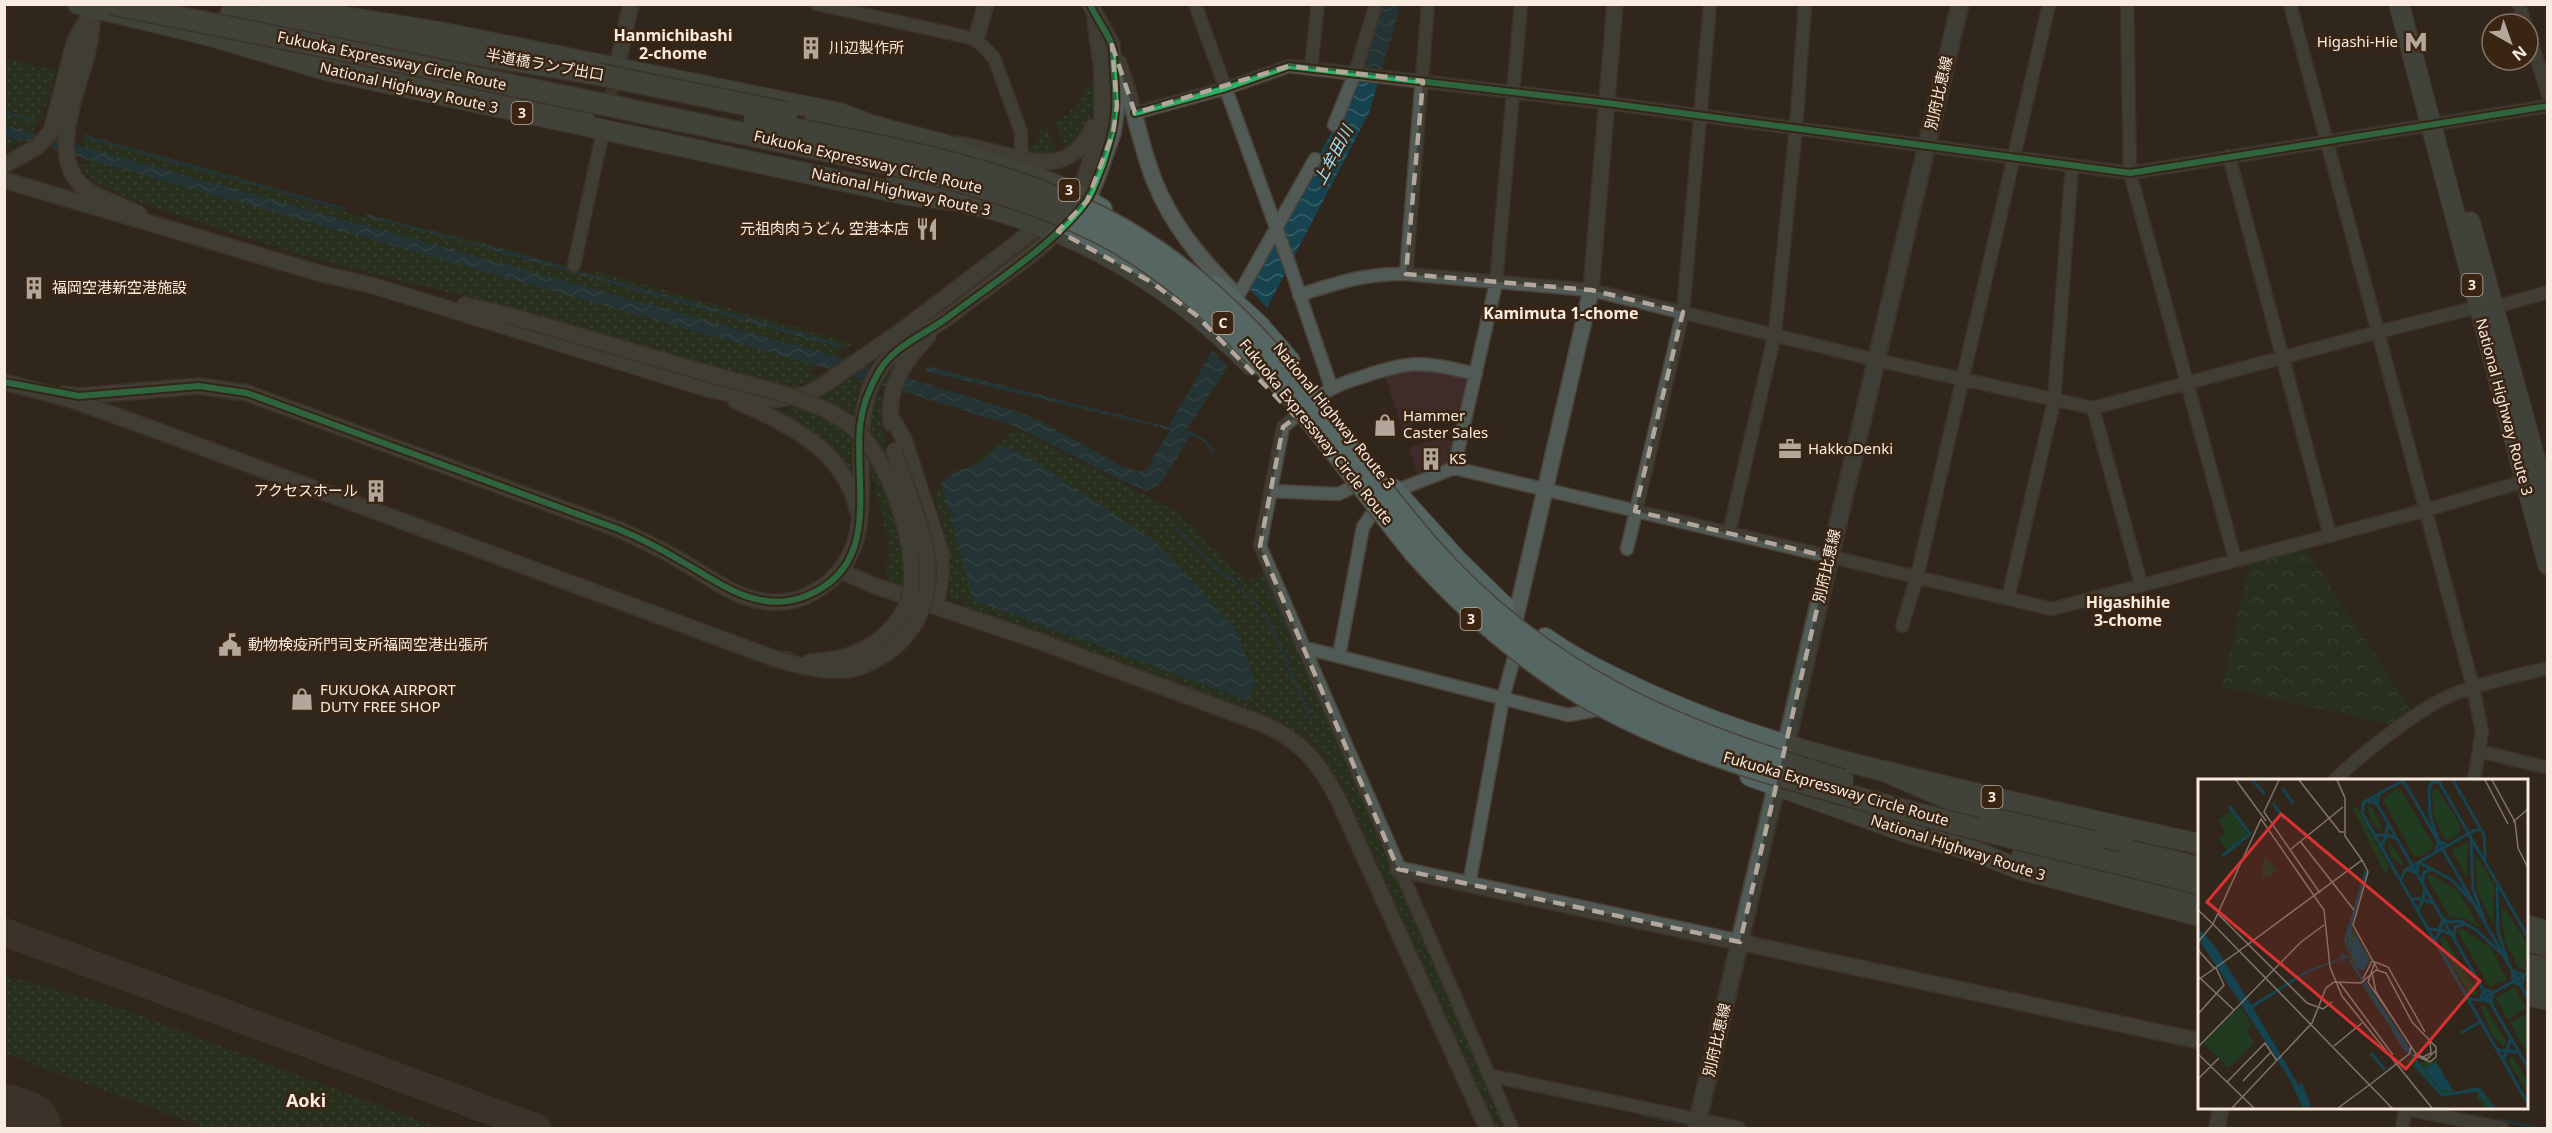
<svg xmlns="http://www.w3.org/2000/svg" width="2552" height="1133" font-family="'Noto Sans','Noto Sans JP',sans-serif">
  <style>
    .industrial { fill: #3e2b2a }
    .grass { fill: url(#grass-dots) }
    .park { fill: url(#park-crowns) }
    .water { fill: url(#water-waves) }
    .pier { fill: #31261c }
    .lines { fill: none; stroke-linecap: round; stroke-linejoin: round }
    .stream { stroke: #154450; stroke-width: 3 }
    .taxiway { stroke: #48443c; stroke-width: 28 }
    .runway { stroke: #48443c; stroke-width: 74 }
    .minor-tunnel { stroke: #4f4439; stroke-width: 12; stroke-dasharray: 12 6; stroke-linecap: butt }
    .minor-casing { stroke: #4b4239; stroke-width: 15 }
    .tertiary-casing { stroke: #4b4239; stroke-width: 18 }
    .secondary-casing { stroke: #4b4239; stroke-width: 20 }
    .trunk-casing { stroke: #4b4239; stroke-width: 22 }
    .motorway-casing { stroke: #4b4239; stroke-width: 24 }
    .minor { stroke: #525a56; stroke-width: 12 }
    .tertiary { stroke: #525a56; stroke-width: 15 }
    .secondary { stroke: #4f5c58; stroke-width: 16 }
    .trunk { stroke: #546460; stroke-width: 20 }
    .motorway { stroke: #566763; stroke-width: 21 }
    .tertiary-bridge-casing { stroke: #4b4239; stroke-width: 18; stroke-linecap: butt }
    .motorway-bridge-casing { stroke: #4b4239; stroke-width: 24; stroke-linecap: butt }
    .tertiary-bridge { stroke: #525a56; stroke-width: 15 }
    .motorway-bridge { stroke: #566763; stroke-width: 21 }
    .cycleway-casing { stroke: #3a2513; stroke-width: 10 }
    .cycleway { stroke: #2db169; stroke-width: 6 }
    .marked { fill: none; stroke: #b3a69b; stroke-width: 4.5; stroke-dasharray: 12 8; stroke-linejoin: round }
    .labels { text-anchor: middle; stroke-width: 5; stroke-linejoin: round; paint-order: stroke }
    .shield { fill: #3a2513; stroke: #c0b0a2; stroke-width: 1.5 }
    .shield-label { font-size: 14px; font-weight: bold; fill: #f9ebe0 }
    .poi-label { font-size: 15px; fill: #f9ebe0; stroke: #3a2513; text-anchor: start }
    .street-label { font-size: 15px; fill: #f9ebe0; stroke: #3a2513 }
    .neighbourhood-label { font-size: 16px; font-weight: bold; fill: #f9ebe0; stroke: #3a2513 }
    .water-label { font-size: 16px; font-style: italic; fill: #9be2f8; stroke: #3a2513 }
    .quarter-label { font-size: 18px; font-weight: bold; fill: #f9ebe0; stroke: #3a2513 }
    .inset-river { fill: none; stroke: #154450; stroke-width: 3 }
    .inset-road { fill: none; stroke: #81756a; stroke-width: 1.5 }
    .view { fill: #d83231; fill-opacity: 0.15; stroke: #d83231; stroke-width: 3 }
    .inset-edge { fill: none; stroke: #f9ebe0; stroke-width: 3 }
  </style>
  <defs>
    <pattern id="grass-dots" width="8" height="8" patternUnits="userSpaceOnUse" patternTransform="scale(1.5)"><rect width="8" height="8" fill="#203b1f"/><path d="M2 2h.1M6 6h.1" fill="none" stroke="#41583f" stroke-width="1.8" stroke-linecap="round"/></pattern>
    <pattern id="park-crowns" width="20" height="18" patternUnits="userSpaceOnUse" patternTransform="scale(1.5)"><rect width="20" height="18" fill="#203b1f"/><path d="M2 6a3 3 0 1 1 6 0M12 15a3 3 0 1 1 6 0" fill="none" stroke="#41583f"/></pattern>
    <pattern id="water-waves" width="16" height="10" patternUnits="userSpaceOnUse" patternTransform="scale(1.5)"><rect width="16" height="10" fill="#154450"/><path d="M0 5q4-4 8 0t8 0" fill="none" stroke="#385f69"/></pattern>
  </defs>
  <rect width="100%" height="100%" fill="#31261c"/>
  <!-- industrial -->
  <path class="industrial" d="M1413,365L1471,376L1460,423L1434,417L1402,428L1383,371Z
    M1439,438L1455,442L1449,466L1418,476L1409,448Z"/>
  <!-- grass -->
  <path class="grass" d="M4,58L56,70C48,98 42,144 5,147Z
    M1092,80C1102,109 1083,132 1067,154L1055,124L1076,106L1088,83Z
    M1047,127L1059,157L1027,153V149L1039,141V130Z
    M84,134L271,186L270,190L365,217L367,214L513,250L591,274L592,270L853,343L807,372L822,377L785,391L471,298L329,263L223,231L122,196L90,179L80,165L87,163L83,151Z
    M851,376L870,382L857,422L812,399L827,392Z
    M876,393L882,397V426L888,460L864,428Z
    M797,405L834,422L857,437L858,482L828,447L782,412Z
    M1016,429L1178,512L1247,581L1265,571L1509,1128H1497L1351,804C1327,756 1314,739 1266,715L965,608L964,595L954,602L948,595L951,559L934,494Z
    M865,447L893,503L906,571L903,591L890,583L886,576L887,539Z
    M5,975L115,1006L440,1128H206L5,1054Z"/>
  <!-- park -->
  <path class="park" d="M2304,546L2412,712L2393,725L2222,687L2250,560Z"/>
  <!-- water -->
  <path class="water" d="M1378,5H1401L1369,113L1268,306L1187,429L1206,440L1215,453H1211L1205,442L1191,435L1161,483L1147,491L1120,480L1017,427L836,371L61,152L51,147L5,137L4,125L849,360L1018,412L1041,421L1121,466L1141,472L1147,469L1170,430L925,371L927,366L1168,427L1249,288L1339,118Z
    M367,214L474,243L476,242L842,344L840,348L474,245L366,217Z
    M1000,446L1023,453L1157,543L1236,629L1255,681L1248,701L973,600L941,483L956,471L977,465Z"/>
  <!-- pier -->
  <path class="pier" d="M1249,288L1267,308L1229,368L1212,350Z"/>
  <g class="lines">
    <!-- stream -->
    <path class="stream" d="M4,112L35,121
      M86,137L344,209
      M1175,529L1184,535L1219,571L1232,579L1266,615L1311,719
      M1264,574L1355,781
      M1505,1085L1600,1105
      M1642,1115L1686,1124
      M2473,1115L2482,1117
      M2499,1120L2537,1128"/>
    <!-- taxiway -->
    <path class="taxiway" d="M4,932L537,1128"/>
    <!-- runway -->
    <path class="runway" d="M4,1121L24,1128"/>
    <!-- minor-tunnel -->
    <path class="minor-tunnel" d="M603,131L616,73"/>
    <!-- minor casing -->
    <g class="minor-casing">
      <path id="minor" d="M817,4L976,39L994,58L1021,132V159
        M1195,4L1289,263L1331,387
        M2127,4L2130,173L2235,559
        M2290,4L2473,687L2482,732L2474,780
        M2519,4L2525,24
        M2528,32L2548,94
        M1311,68L1318,4
        M1135,113L1226,88L1289,66L1607,103L2130,173L2548,106
        M1334,125L1355,73L1376,4
        M2229,156L2330,536
        M574,265L603,131
        M1406,274L1428,4
        M1299,295C1337,283 1365,273 1406,274L1591,290L1876,360L2093,408L2378,332L2470,309L2502,305L2548,292
        M1238,296L1315,159
        M1320,396C1333,386 1346,382 1362,377C1413,359 1424,362 1476,374
        M2093,408L2141,584
        M1295,417L1283,427L1260,546L1512,1128
        M1454,468L2052,609L2426,510L2525,481
        M1271,491L1338,494L1353,487
        M1395,491L1454,468L1496,283L1521,4
        M1729,533L1775,333L1796,127L1805,4
        M1627,549L1683,312L1710,4
        M2008,598L2054,401L2072,165
        M1902,626L1917,577L2049,4
        M1302,647L1568,715L1596,710
        M1339,656L1363,527L1372,514
        M2479,751L2548,768
        M2335,780C2360,755 2422,706 2454,694C2484,682 2516,676 2548,668
        M1469,885L1503,698L1514,658
        M1488,1075L1739,1128
        M2406,1109L2502,1128
        M2402,1128L2406,1108"/>
    </g>
    <!-- tertiary casing -->
    <g class="tertiary-casing">
      <path id="tertiary" d="M94,4C92,18 92,32 89,46C81,85 47,152 81,185C94,198 123,205 139,214
        M976,39L986,4
        M1118,62C1133,100 1139,142 1154,180C1171,224 1200,258 1232,291
        M617,67L631,4
        M949,144C999,144 1064,194 1093,127L1099,128
        M4,165L37,147L51,132L75,40L90,14
        M4,180L322,274L371,285L708,389L749,398L779,399L807,394L822,386L904,329L1047,220
        M1069,199L1083,182L1102,128V69L1095,22
        M1080,208L1087,201L1096,181L1113,133L1117,106L1112,45L1090,4
        M465,305L507,315
        M63,394L79,396L199,386L247,393L618,529C640,539 662,549 683,562C704,574 723,589 746,597C767,605 793,604 812,593C899,547 834,440 879,370C894,349 918,336 939,323C954,314 968,301 983,291C1010,270 1041,250 1064,225
        M736,401C786,423 846,450 857,510
        M890,415L904,439L941,553V576L936,606
        M891,423C887,386 903,362 928,336
        M150,428L776,659L788,660
        M841,571L875,586L1033,639L1263,724C1301,741 1319,762 1338,799L1487,1128
        M1516,616L1591,290L1615,4
        M1398,869L2200,1041
        M2217,1128L2221,1108"/>
    </g>
    <!-- secondary casing -->
    <g class="secondary-casing">
      <path id="secondary" d="M1696,1128L1960,4"/>
    </g>
    <!-- trunk casing -->
    <g class="trunk-casing">
      <path id="trunk" d="M78,4L207,35L325,70L908,195C929,198 951,199 972,204C1079,230 1174,287 1251,365
        M267,4L440,32L840,113L877,127L943,144L974,157L1042,179L1076,193L1102,209
        M2399,4L2548,565
        M2470,222L2548,506
        M1216,286L1259,325L1290,361
        M1393,489L1458,561L1505,607
        M1545,638C1573,658 1605,674 1636,688C1729,732 1826,758 1925,781C2016,803 2108,824 2200,844
        M1750,776L1908,833L1977,852L2019,869L2200,916
        M2526,925L2548,931
        M2526,995L2548,1000"/>
    </g>
    <!-- motorway casing -->
    <g class="motorway-casing">
      <path id="motorway" d="M231,14L597,74
        M293,50L369,69L584,112
        M815,121L836,125L877,127
        M897,180L958,195L970,204
        M1888,772L1950,799L2012,816
        M2074,830L2152,848
        M2023,856L2200,899
        M2526,940L2548,946
        M2526,964L2548,969
        M2526,980L2548,985"/>
    </g>
    <!-- minor -->
    <use href="#minor" class="minor"/>
    <!-- tertiary -->
    <use href="#tertiary" class="tertiary"/>
    <!-- secondary -->
    <use href="#secondary" class="secondary"/>
    <!-- trunk -->
    <use href="#trunk" class="trunk"/>
    <!-- motorway -->
    <use href="#motorway" class="motorway"/>
    <!-- tertiary-bridge casing -->
    <g class="tertiary-bridge-casing">
      <path id="tertiary-bridge" d="M507,315C576,335 644,355 713,375C755,387 818,398 853,427C888,457 918,544 911,589C906,623 873,651 840,658C830,660 819,661 809,662
        M4,382L69,399L150,428
        M776,659C800,666 823,672 848,670C857,669 865,665 873,661C912,642 933,602 927,559C923,525 904,483 894,450"/>
    </g>
    <!-- motorway-bridge casing -->
    <g class="motorway-bridge-casing">
      <path id="motorway-bridge" d="M112,4L372,56L917,170C980,187 1044,204 1102,234C1237,305 1322,438 1415,553C1459,602 1507,645 1562,682C1652,741 1761,772 1865,800C1976,830 2088,855 2200,884
        M597,74L787,113
        M754,121C879,146 1028,169 1137,238C1263,316 1332,434 1426,543C1540,675 1679,734 1843,780
        M1990,818L2094,842
        M2130,851L2200,868"/>
    </g>
    <!-- tertiary-bridge -->
    <use href="#tertiary-bridge" class="tertiary-bridge"/>
    <!-- motorway-bridge -->
    <use href="#motorway-bridge" class="motorway-bridge"/>
    <!-- cycleway casing -->
    <g class="cycleway-casing">
      <path id="cycleway" d="M1135,113L1226,88L1289,66L1607,103L2130,173L2548,106
        M4,382L79,396L199,386L247,393L618,529C640,538 661,549 681,561C720,583 759,615 806,596C882,566 854,486 860,426C862,407 869,389 878,373C893,346 924,335 947,318C988,287 1058,242 1087,200C1094,190 1097,177 1102,166C1114,130 1118,112 1114,74C1113,65 1114,55 1112,46C1108,32 1096,19 1090,4"/>
    </g>
    <!-- cycleway -->
    <use href="#cycleway" class="cycleway"/>
  </g>
  <!-- marked area -->
  <path d="M0 0H2552V1133H0ZM1112,45L1135,113L1289,66L1423,81L1406,274L1591,290L1683,312L1635,511L1829,557L1740,942L1398,869L1260,546L1283,427L1296,417L1196,315L1151,282L1058,231L1087,201L1113,133L1117,106Z" fill="#31261c" fill-opacity=".55" fill-rule="evenodd"/>
  <path class="marked" d="M1112,45L1135,113L1289,66L1423,81L1406,274L1591,290L1683,312L1635,511L1829,557L1740,942L1398,869L1260,546L1283,427L1296,417L1196,315L1151,282L1058,231L1087,201L1113,133L1117,106Z"/>
  <!-- icons -->
  <defs>
    <g id="metro-bare" transform="scale(1.8)"><path d="M-5.5 5V-5H-3L0 0L3-5H5.5V5H3V-.5L0 4L-3-.5V5Z" fill="#b3a69b" stroke="#3a2513" stroke-width="2.5" paint-order="stroke"/></g>
    <g id="building-bare" transform="scale(1.8)"><path d="M-4-6H4V6H1V3H-1V6H-4ZM-2.5-4.3h1.7v1.8h-1.7ZM.8-4.3h1.7v1.8H.8ZM-2.5-1h1.7V.8h-1.7ZM.8-1h1.7V.8H.8Z" fill="#b3a69b" stroke="#3a2513" stroke-width="2.5" paint-order="stroke"/></g>
    <g id="restaurant-bare" transform="scale(1.8)"><path d="M-5-6h1v4h1v-4h1v4h1v-4h1v5L-1.5 .5V6h-2V.5L-5-1ZM5-6V6H3V1.5H1.5Q1.5-4 5-6Z" fill="#b3a69b" stroke="#3a2513" stroke-width="2.5" paint-order="stroke"/></g>
    <g id="shop-bare" transform="scale(1.8)"><path d="M-5-2.5h2.3a2.7 3.5 0 0 1 5.4 0H5L5.5 6h-11ZM-1.5-2.5h3a1.5 2.3 0 0 0-3 0Z" fill="#b3a69b" stroke="#3a2513" stroke-width="2.5" paint-order="stroke"/></g>
    <g id="office-bare" transform="scale(1.8)"><path d="M-6-3h4V-5.5h4V-3h4V5H-6ZM-1-4.5V-3h2v-1.5ZM-6 0V1H6V0Z" fill="#b3a69b" stroke="#3a2513" stroke-width="2.5" paint-order="stroke"/></g>
    <g id="civic-bare" transform="scale(1.8)"><path d="M-.6-6.5H3V-4.5H.6V-3L4-1V1h2V6H-6V1h2V-1L-.6-3ZM-1.2 2.5V6h2.4V2.5Z" fill="#b3a69b" stroke="#3a2513" stroke-width="2.5" paint-order="stroke"/></g>
  </defs>
  <g fill-rule="evenodd">
    <use href="#metro-bare" x="2416" y="42"/>
    <use href="#building-bare" x="811" y="48"/>
    <use href="#restaurant-bare" x="927" y="229"/>
    <use href="#building-bare" x="34" y="288"/>
    <use href="#shop-bare" x="1385" y="425"/>
    <use href="#office-bare" x="1790" y="449"/>
    <use href="#building-bare" x="1431" y="459"/>
    <use href="#building-bare" x="376" y="491"/>
    <use href="#civic-bare" x="230" y="645"/>
    <use href="#shop-bare" x="302" y="699"/>
  </g>
  <g class="labels">
    <!-- shield labels -->
    <g class="shield">
      <rect x="511.5" y="102" width="21" height="22" rx="4.5"/>
      <rect x="1058.5" y="179" width="21" height="22" rx="4.5"/>
      <rect x="2461.5" y="274" width="21" height="22" rx="4.5"/>
      <rect x="1212.5" y="312" width="21" height="22" rx="4.5"/>
      <rect x="1460.5" y="608" width="21" height="22" rx="4.5"/>
      <rect x="1981.5" y="786" width="21" height="22" rx="4.5"/>
    </g>
    <g class="shield-label">
      <text x="522" y="118">3</text>
      <text x="1069" y="195">3</text>
      <text x="2472" y="290">3</text>
      <text x="1223" y="328">C</text>
      <text x="1471" y="624">3</text>
      <text x="1992" y="802">3</text>
    </g>
    <!-- poi labels -->
    <g class="poi-label">
      <text x="2398" y="47" text-anchor="end">Higashi-Hie</text>
      <text x="829" y="53">川辺製作所</text>
      <text x="909" y="234" text-anchor="end">元祖肉肉うどん 空港本店</text>
      <text x="52" y="293">福岡空港新空港施設</text>
      <text x="1403" y="421">Hammer<tspan x="1403" dy="17">Caster Sales</tspan></text>
      <text x="1808" y="454">HakkoDenki</text>
      <text x="1449" y="464">KS</text>
      <text x="358" y="496" text-anchor="end">アクセスホール</text>
      <text x="248" y="650">動物検疫所門司支所福岡空港出張所</text>
      <text x="320" y="695">FUKUOKA AIRPORT<tspan x="320" dy="17">DUTY FREE SHOP</tspan></text>
    </g>
    <!-- street labels -->
    <g class="street-label">
      <text transform="translate(392 61) rotate(12)" y="5">Fukuoka Expressway Circle Route</text>
      <text transform="translate(545 65) rotate(10)" y="5">半道橋ランプ出口</text>
      <text transform="translate(409 88) rotate(13)" y="5">National Highway Route 3</text>
      <text transform="translate(1939 93) rotate(-77)" y="5">別府比恵線</text>
      <text transform="translate(868 162) rotate(13)" y="5">Fukuoka Expressway Circle Route</text>
      <text transform="translate(901 192) rotate(12)" y="5">National Highway Route 3</text>
      <text transform="translate(2504 407) rotate(75)" y="5">National Highway Route 3</text>
      <text transform="translate(1334 416) rotate(51)" y="5">National Highway Route 3</text>
      <text transform="translate(1316 432) rotate(51)" y="5">Fukuoka Expressway Circle Route</text>
      <text transform="translate(1827 566) rotate(-77)" y="5">別府比恵線</text>
      <text transform="translate(1836 789) rotate(16)" y="5">Fukuoka Expressway Circle Route</text>
      <text transform="translate(1958 848) rotate(18)" y="5">National Highway Route 3</text>
      <text transform="translate(1717 1040) rotate(-77)" y="5">別府比恵線</text>
    </g>
    <!-- neighbourhood labels -->
    <g class="neighbourhood-label">
      <text x="673" y="41">Hanmichibashi<tspan x="673" dy="18">2-chome</tspan></text>
      <text x="1561" y="319">Kamimuta 1-chome</text>
      <text x="2128" y="608">Higashihie<tspan x="2128" dy="18">3-chome</tspan></text>
    </g>
    <!-- water labels -->
    <g class="water-label">
      <text transform="translate(1333 155) rotate(-62)" y="6">上牟田川</text>
    </g>
    <!-- quarter labels -->
    <g class="quarter-label">
      <text x="306" y="1107">Aoki</text>
    </g>
  </g>
  <!-- overview -->
  <g transform="translate(2198 779)">
    <rect width="330" height="330" fill="#31261c"/>
    <path d="M239,9L262,46L261,54L253,60H247L236,37L234,12ZM198,10L203,11L235,65L234,71L221,78L216,77L185,21ZM154,27L159,29L191,87L187,95ZM170,27L173,28L185,52L173,43ZM190,61L205,83L204,87L192,77ZM270,63L269,83V99L254,71ZM278,76L296,106L295,145L279,111ZM168,89L155,149L173,182L167,190H157L146,163ZM232,95L260,112L282,149L267,139L252,138L229,99ZM306,129L330,165L327,191L321,189L307,163L303,133ZM263,149L293,169L309,201L291,207L260,153ZM245,156L279,213L278,217L270,213L248,176L242,161ZM164,208H172L211,267L210,274ZM316,209L318,210L330,233L327,229L310,241L298,219ZM283,227H287L308,263L306,267L295,258ZM330,235V275L312,244ZM313,275L330,302V315L311,284ZM215,277L221,284L237,280L256,313L283,309L297,329H287L278,318L283,314L279,311L243,317L208,281Z" fill="#203b1f"/>
    <path d="M66,77L80,91L69,99L64,97ZM42,227L54,247L48,251L56,264L31,289L5,264Z" fill="#203b1f"/>
    <path d="M33,32L50,56L29,71L21,60L28,53L20,41ZM12 262a9 9 0 1 1 18 0a9 9 0 1 1-18 0Z" fill="#203b1f"/>
    <path d="M0,149L16,166L53,226L108,192L143,179L142,177L143,175L150,177L237,308L247,315L275,309H282L296,329L280,310L247,316L235,308L165,208L177,225L149,178L145,180L159,201L144,180L109,194L55,229L101,307L104,304L113,327L105,329L91,299L0,159ZM156,154L171,180L166,191L159,190L153,173ZM238,283L255,312L243,311L226,290Z" fill="#154450"/>
    <path class="inset-river" d="M54,1L67,15M205,1L330,219M206,1L166,23L164,34L330,325M240,1L330,158M255,1L286,56L287,81M84,9L95,24M175,18L330,289M169,22L179,25L181,16M75,24L86,40M31,27L53,56M177,56H188L190,45M273,60L275,110L287,143M240,61L232,36L231,9L234,3H241M183,67L189,56L199,60M238,73L240,62L250,66M24,77L51,56M222,84L254,101L276,125M207,91L277,51H283M202,102L208,90L219,94L220,85M224,104L226,93L236,90M299,107L300,153L310,183M213,120H225L227,109M220,131L225,121L236,124M244,139L251,143L263,142L278,151L305,176M231,150L241,151L245,141M256,159L257,148L267,145M237,161L243,151L253,155M147,163L168,92M151,172L153,148M314,201L315,192L325,196M316,203L323,207L326,197M271,220L283,221L285,210L294,213M285,220L293,224L295,214M281,222L330,194M195,251L209,273M263,254L282,243M300,271L321,273M173,274L187,291M305,281L313,259M218,285L244,316L279,311L294,329"/>
    <path class="inset-road" d="M38,1L68,42M81,1L66,33L122,114M101,1L142,53H146M287,1L310,45M294,1L317,43L320,69L330,89M315,43L330,30M102,62L156,131M93,70L145,28M164,81L170,93L155,146L180,191M0,131L15,145M20,135L109,224L125,230L134,223M15,145L63,40L126,131L132,188L144,217L234,329M0,163L15,145L194,329M0,171L17,190M41,172L164,81L147,57V19L139,1M174,194L178,213L218,275L229,280L237,272M1,198L36,231M165,200L174,182M0,201L41,172M141,203L195,276M0,235L26,206L18,189M196,241L170,203L177,183L190,188L227,253M136,267L164,244M0,268L103,163L126,146M0,275L56,329M225,278L233,274L232,263M0,300L21,279M45,302L73,273M29,303L67,264L79,282M174,304L211,275L213,268M34,329L114,244L128,209L136,203L163,204L178,191L188,194L214,243L238,268V278L232,283L216,276M140,329L174,304"/>
    <path class="view" d="M83,35L282,202L208,290L9,123Z"/>
    <rect width="330" height="330" class="inset-edge"/>
  </g>
  <!-- border -->
  <rect width="2552" height="1133" fill="none" stroke="#f9ebe0" stroke-width="12"/>
  <!-- north arrow -->
  <g transform="translate(2510 42) rotate(140)"><circle r="28" fill="#3a2513" stroke="#867465" stroke-width="1.5"/>
  <path d="M0-4.5L10 22L0 15L-10 22Z" fill="#b3a69b"/>
  <text y="-9" font-size="16" font-weight="bold" text-anchor="middle" fill="#f9ebe0">N</text>
  </g>
</svg>
